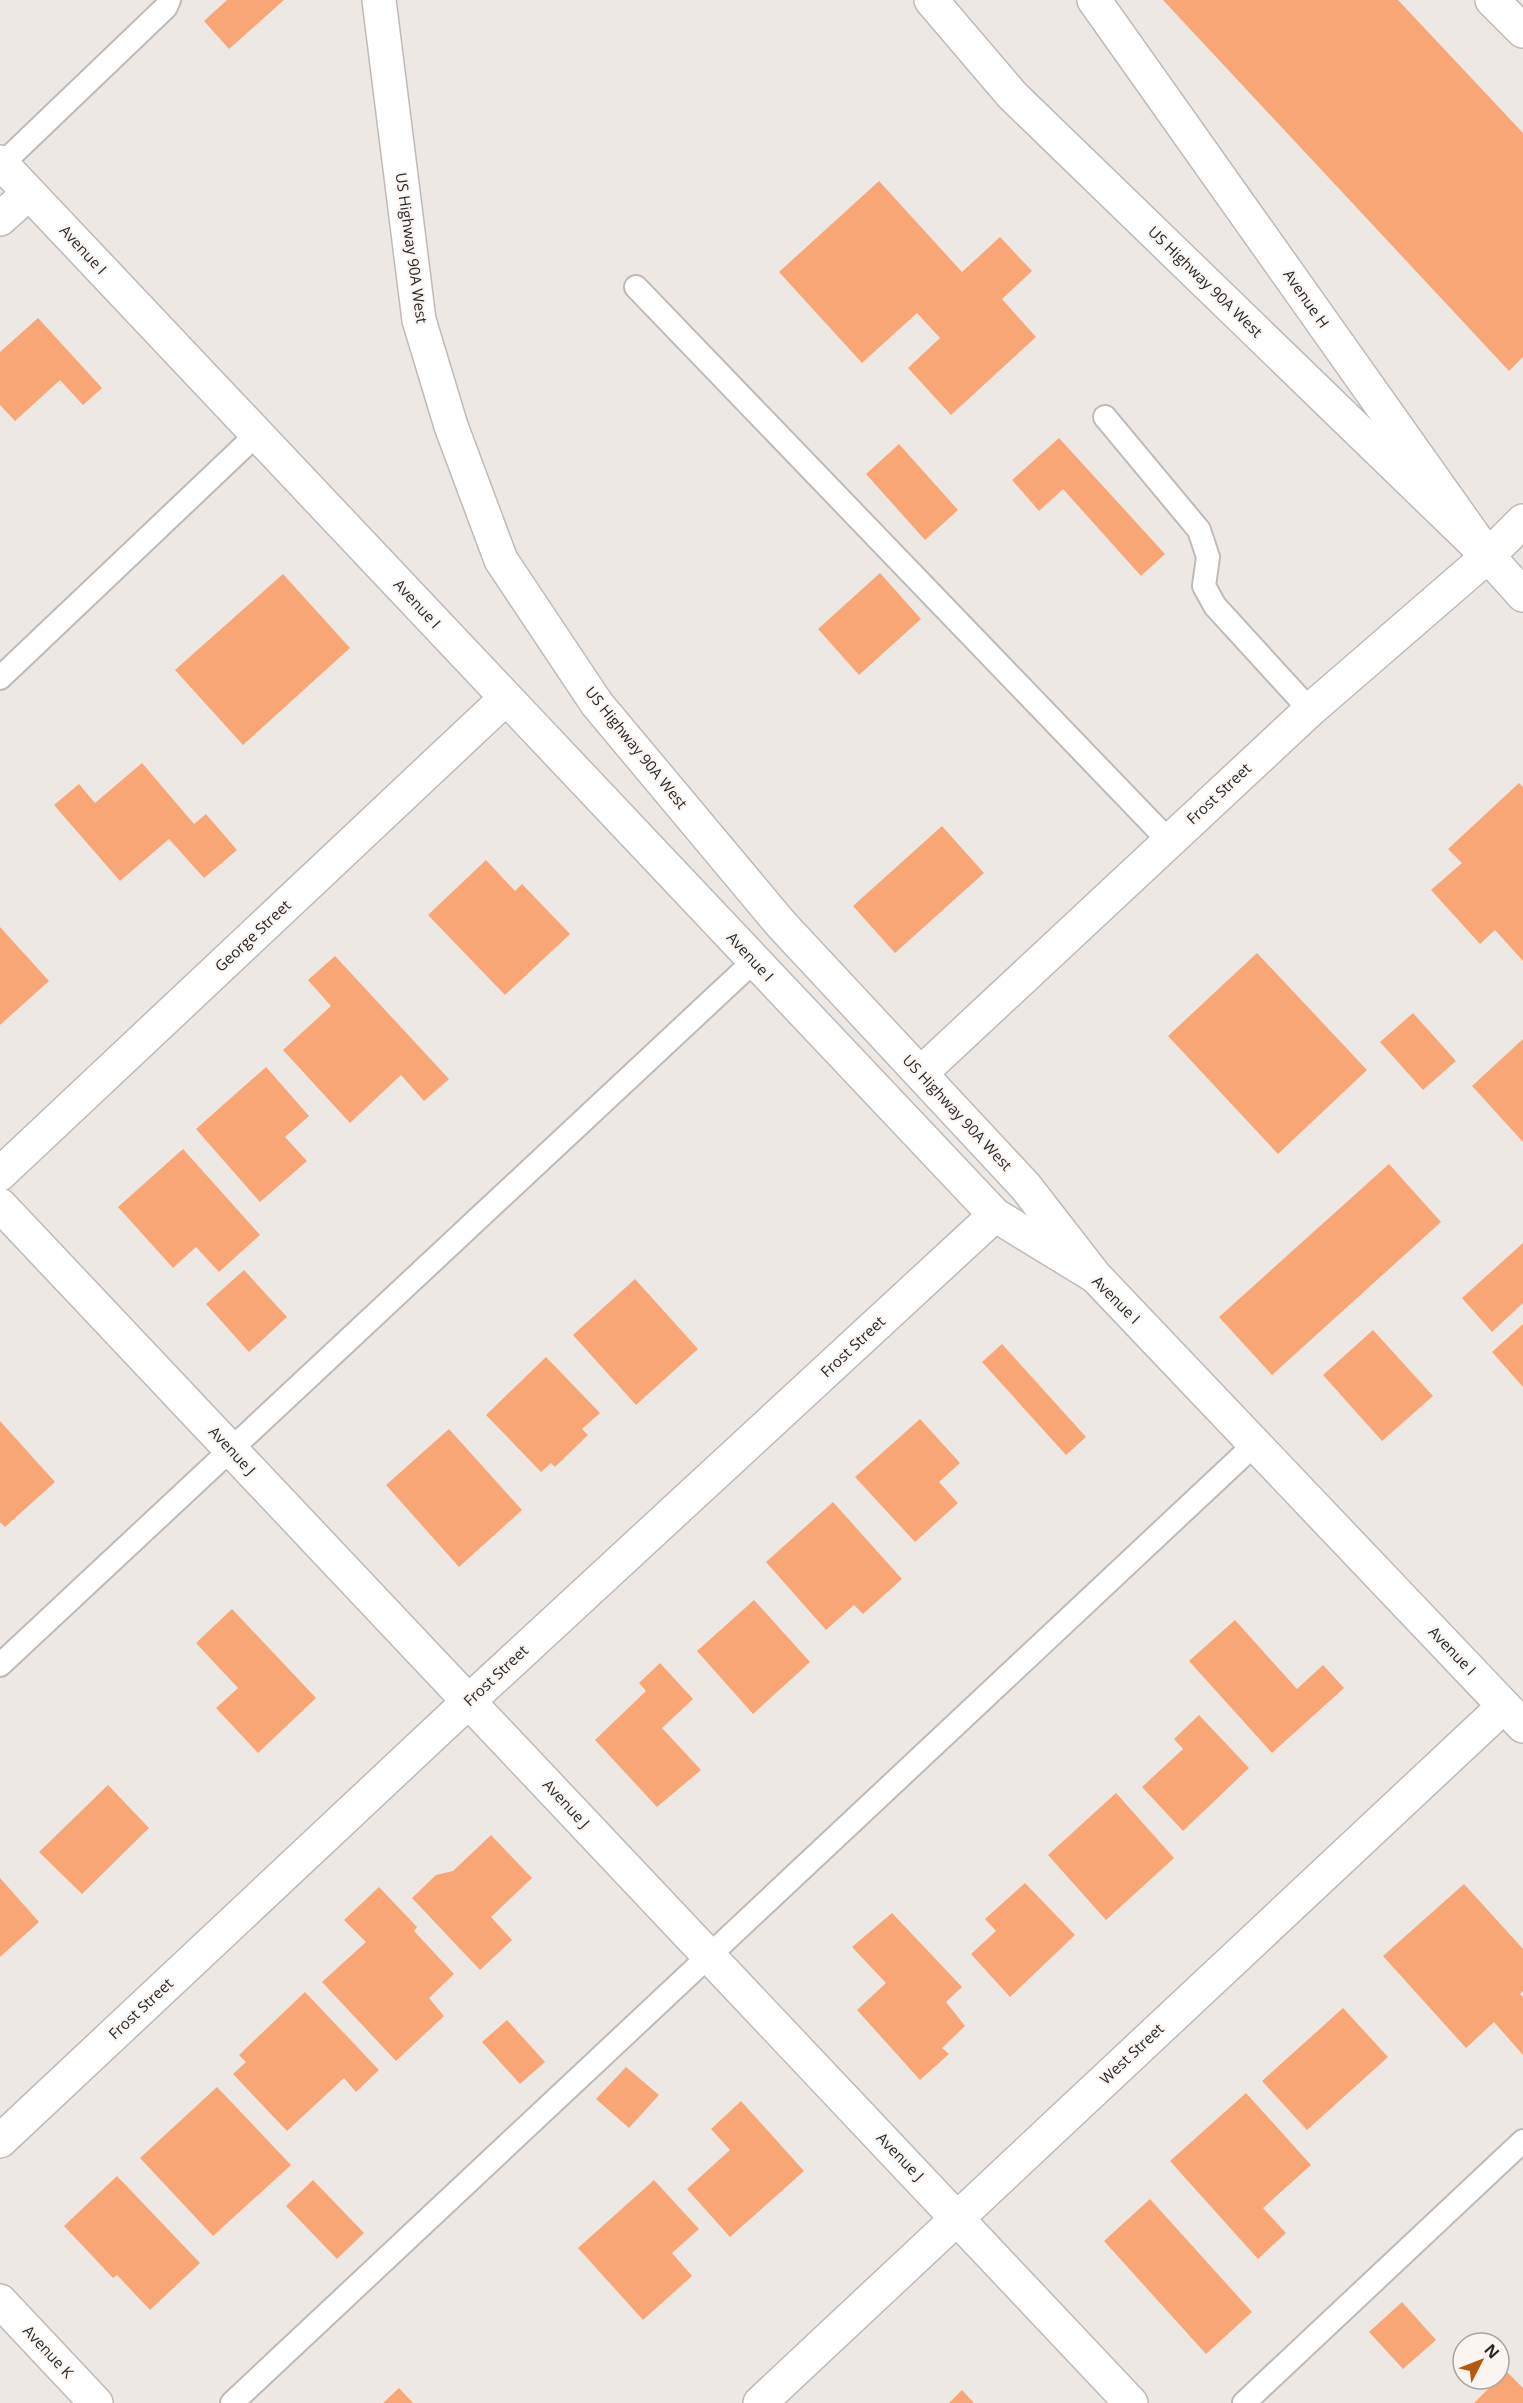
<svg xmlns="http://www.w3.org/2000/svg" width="1523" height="2403" font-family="'Open Sans',sans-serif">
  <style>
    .building { fill: #f9a677 }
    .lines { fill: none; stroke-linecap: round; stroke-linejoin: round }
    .lane-casing { stroke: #c0bab7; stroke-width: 26 }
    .street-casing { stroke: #c0bab7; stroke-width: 36 }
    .secondary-casing { stroke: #c0bab7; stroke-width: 36 }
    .primary-casing { stroke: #c0bab7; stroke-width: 36 }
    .lane { stroke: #fff; stroke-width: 22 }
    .street { stroke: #fff; stroke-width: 33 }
    .secondary { stroke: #fff; stroke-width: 33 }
    .primary { stroke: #fff; stroke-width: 33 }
    .labels { text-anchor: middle; stroke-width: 4.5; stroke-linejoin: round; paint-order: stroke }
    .street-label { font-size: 15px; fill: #292725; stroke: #fbf5f2 }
  </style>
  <rect width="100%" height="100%" fill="#eee8e5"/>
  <!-- building -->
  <path class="building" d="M227,0H284L229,49L204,21Z
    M1163,0H1398L1523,133V357L1509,371Z
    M879,181L962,272L1000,237L1032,271L1002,299L1036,337L951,415L908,368L940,338L917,313L862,363L779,272Z
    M38,318L102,388L83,405L60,380L15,421L0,405V352Z
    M1059,438L1165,554L1141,576L1063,489L1039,511L1012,480Z
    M899,444L958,510L925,540L866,474Z
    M880,573L921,619L859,675L818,629Z
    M283,574L350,648L243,745L175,670Z
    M142,763L194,824L206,814L237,850L204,878L169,839L120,881L54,805L79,784L95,803Z
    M1519,783L1523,787V961L1495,930L1480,944L1431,890L1462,863L1448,849Z
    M942,826L984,873L895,953L853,906Z
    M486,860L515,891L522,884L570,934L505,995L428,915Z
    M0,927L49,981L0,1025Z
    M1257,953L1367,1070L1278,1154L1168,1036Z
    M335,956L449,1079L424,1101L401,1075L350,1123L283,1050L331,1006L308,980Z
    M1413,1013L1456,1061L1423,1090L1380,1042Z
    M1523,1039V1142L1472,1086Z
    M266,1067L309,1116L285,1137L307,1161L260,1202L196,1129Z
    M183,1149L260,1235L219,1272L196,1247L173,1268L118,1207Z
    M1389,1164L1441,1222L1272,1375L1219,1317Z
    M1523,1243V1303L1492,1332L1462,1298Z
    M244,1270L287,1317L249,1352L206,1304Z
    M635,1279L698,1349L636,1405L573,1335Z
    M1523,1324V1387L1492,1352Z
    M1373,1330L1433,1396L1382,1441L1323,1375Z
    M1002,1344L1086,1437L1066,1455L982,1362Z
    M546,1357L600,1413L582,1429L588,1435L555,1467L551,1463L541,1472L486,1415Z
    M920,1419L960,1463L939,1482L958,1503L915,1542L855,1477Z
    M0,1421L55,1482L5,1527L0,1522Z
    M449,1429L522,1510L459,1567L386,1485Z
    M833,1502L902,1579L863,1614L854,1605L826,1630L766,1562Z
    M754,1600L810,1662L753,1714L697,1651Z
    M232,1609L316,1698L258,1753L216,1708L238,1688L196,1643Z
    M1235,1620L1297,1689L1323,1665L1344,1688L1272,1753L1189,1661Z
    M660,1663L693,1699L662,1728L701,1770L657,1807L595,1740L646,1691L639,1683Z
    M1199,1715L1249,1768L1183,1831L1142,1787L1183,1749L1174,1739Z
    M108,1785L149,1828L82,1894L39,1852Z
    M1116,1793L1174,1858L1106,1920L1048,1855Z
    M491,1835L532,1878L491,1917L512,1940L480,1970L412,1898L436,1875L453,1871Z
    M0,1878L39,1922L0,1957Z
    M1025,1883L1075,1935L1010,1997L971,1954L996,1931L985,1919Z
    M1464,1884L1523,1949V1991L1520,1994L1523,1997V2055L1494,2022L1466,2048L1383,1956Z
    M379,1887L417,1927L414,1931L454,1974L429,1998L444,2016L396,2061L322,1982L366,1942L344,1920Z
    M892,1913L962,1987L946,2002L965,2026L942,2048L949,2054L920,2080L857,2010L886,1983L852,1947Z
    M305,1992L379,2070L356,2092L344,2078L287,2131L233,2074L246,2062L239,2055Z
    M1343,2008L1388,2057L1307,2130L1262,2081Z
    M507,2020L545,2062L520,2084L482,2042Z
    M626,2067L659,2095L629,2128L596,2099Z
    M217,2087L291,2165L213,2236L140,2158Z
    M1246,2093L1311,2165L1263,2208L1286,2233L1258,2259L1170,2161Z
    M741,2101L804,2171L730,2237L687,2189L730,2150L711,2129Z
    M117,2176L200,2263L150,2310L117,2275L113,2278L64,2226Z
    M313,2180L364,2233L337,2259L286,2206Z
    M654,2180L699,2229L672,2253L692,2276L643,2320L578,2248Z
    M1150,2199L1252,2312L1206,2354L1104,2241Z
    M1402,2302L1436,2340L1403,2369L1369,2332Z
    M1506,2371L1523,2388V2403H1474Z
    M399,2388L413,2403H383Z
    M962,2390L974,2403H949Z"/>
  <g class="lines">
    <!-- lane casing -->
    <g class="lane-casing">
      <path id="lane" d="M2,164L166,7L169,0
        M636,287L1169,841
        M1105,417L1199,530L1208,557L1204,586L1215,606L1310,710
        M0,678L257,434
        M0,1665L754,961
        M232,2403L1255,1444
        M1244,2403L1523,2141"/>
    </g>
    <!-- street casing -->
    <g class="street-casing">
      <path id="street" d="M1492,0L1523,31
        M0,219L29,193
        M1488,556L1523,521
        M0,1174L506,698
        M0,1205L1131,2403
        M0,2141L469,1701L995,1215
        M0,2301L96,2403
        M760,2403L1504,1706"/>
    </g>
    <!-- secondary casing -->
    <g class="secondary-casing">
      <path id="secondary" d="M0,162L995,1215L1093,1275
        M921,1073L1310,710L1488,556L1094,0"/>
    </g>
    <!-- primary casing -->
    <g class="primary-casing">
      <path id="primary" d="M379,0L419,320L451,426L501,560L597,704L781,924L1026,1187L1095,1276L1523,1726
        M931,0L1012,95L1488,556L1523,595"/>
    </g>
    <!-- lane -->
    <use href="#lane" class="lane"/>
    <!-- street -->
    <use href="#street" class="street"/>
    <!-- secondary -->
    <use href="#secondary" class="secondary"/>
    <!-- primary -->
    <use href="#primary" class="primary"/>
  </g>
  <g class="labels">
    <!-- street labels -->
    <g class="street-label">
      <text transform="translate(411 248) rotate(82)" y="5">US Highway 90A West</text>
      <text transform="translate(83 250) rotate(47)" y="5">Avenue I</text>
      <text transform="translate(1205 282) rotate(44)" y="5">US Highway 90A West</text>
      <text transform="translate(1306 299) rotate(55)" y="5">Avenue H</text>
      <text transform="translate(417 604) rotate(47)" y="5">Avenue I</text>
      <text transform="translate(636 748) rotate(51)" y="5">US Highway 90A West</text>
      <text transform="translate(1219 794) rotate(-43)" y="5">Frost Street</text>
      <text transform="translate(253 936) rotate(-43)" y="5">George Street</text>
      <text transform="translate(750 957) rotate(47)" y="5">Avenue I</text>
      <text transform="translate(957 1113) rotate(47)" y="5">US Highway 90A West</text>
      <text transform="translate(1116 1300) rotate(45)" y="5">Avenue I</text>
      <text transform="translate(853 1347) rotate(-43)" y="5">Frost Street</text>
      <text transform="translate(232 1451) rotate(47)" y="5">Avenue J</text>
      <text transform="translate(1452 1651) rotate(46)" y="5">Avenue I</text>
      <text transform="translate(496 1676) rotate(-43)" y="5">Frost Street</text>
      <text transform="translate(566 1804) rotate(47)" y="5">Avenue J</text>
      <text transform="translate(141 2009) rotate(-43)" y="5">Frost Street</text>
      <text transform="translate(1132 2054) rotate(-43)" y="5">West Street</text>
      <text transform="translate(900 2157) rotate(46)" y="5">Avenue J</text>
      <text transform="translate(48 2352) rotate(47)" y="5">Avenue K</text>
    </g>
  </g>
  <!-- north arrow -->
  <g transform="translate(1481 2361) rotate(48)"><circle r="28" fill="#fbf5f2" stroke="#a7a3a0" stroke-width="1.5"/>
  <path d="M0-4.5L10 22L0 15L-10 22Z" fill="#b7580f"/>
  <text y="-9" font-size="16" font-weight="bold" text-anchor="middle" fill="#292725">N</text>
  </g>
</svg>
